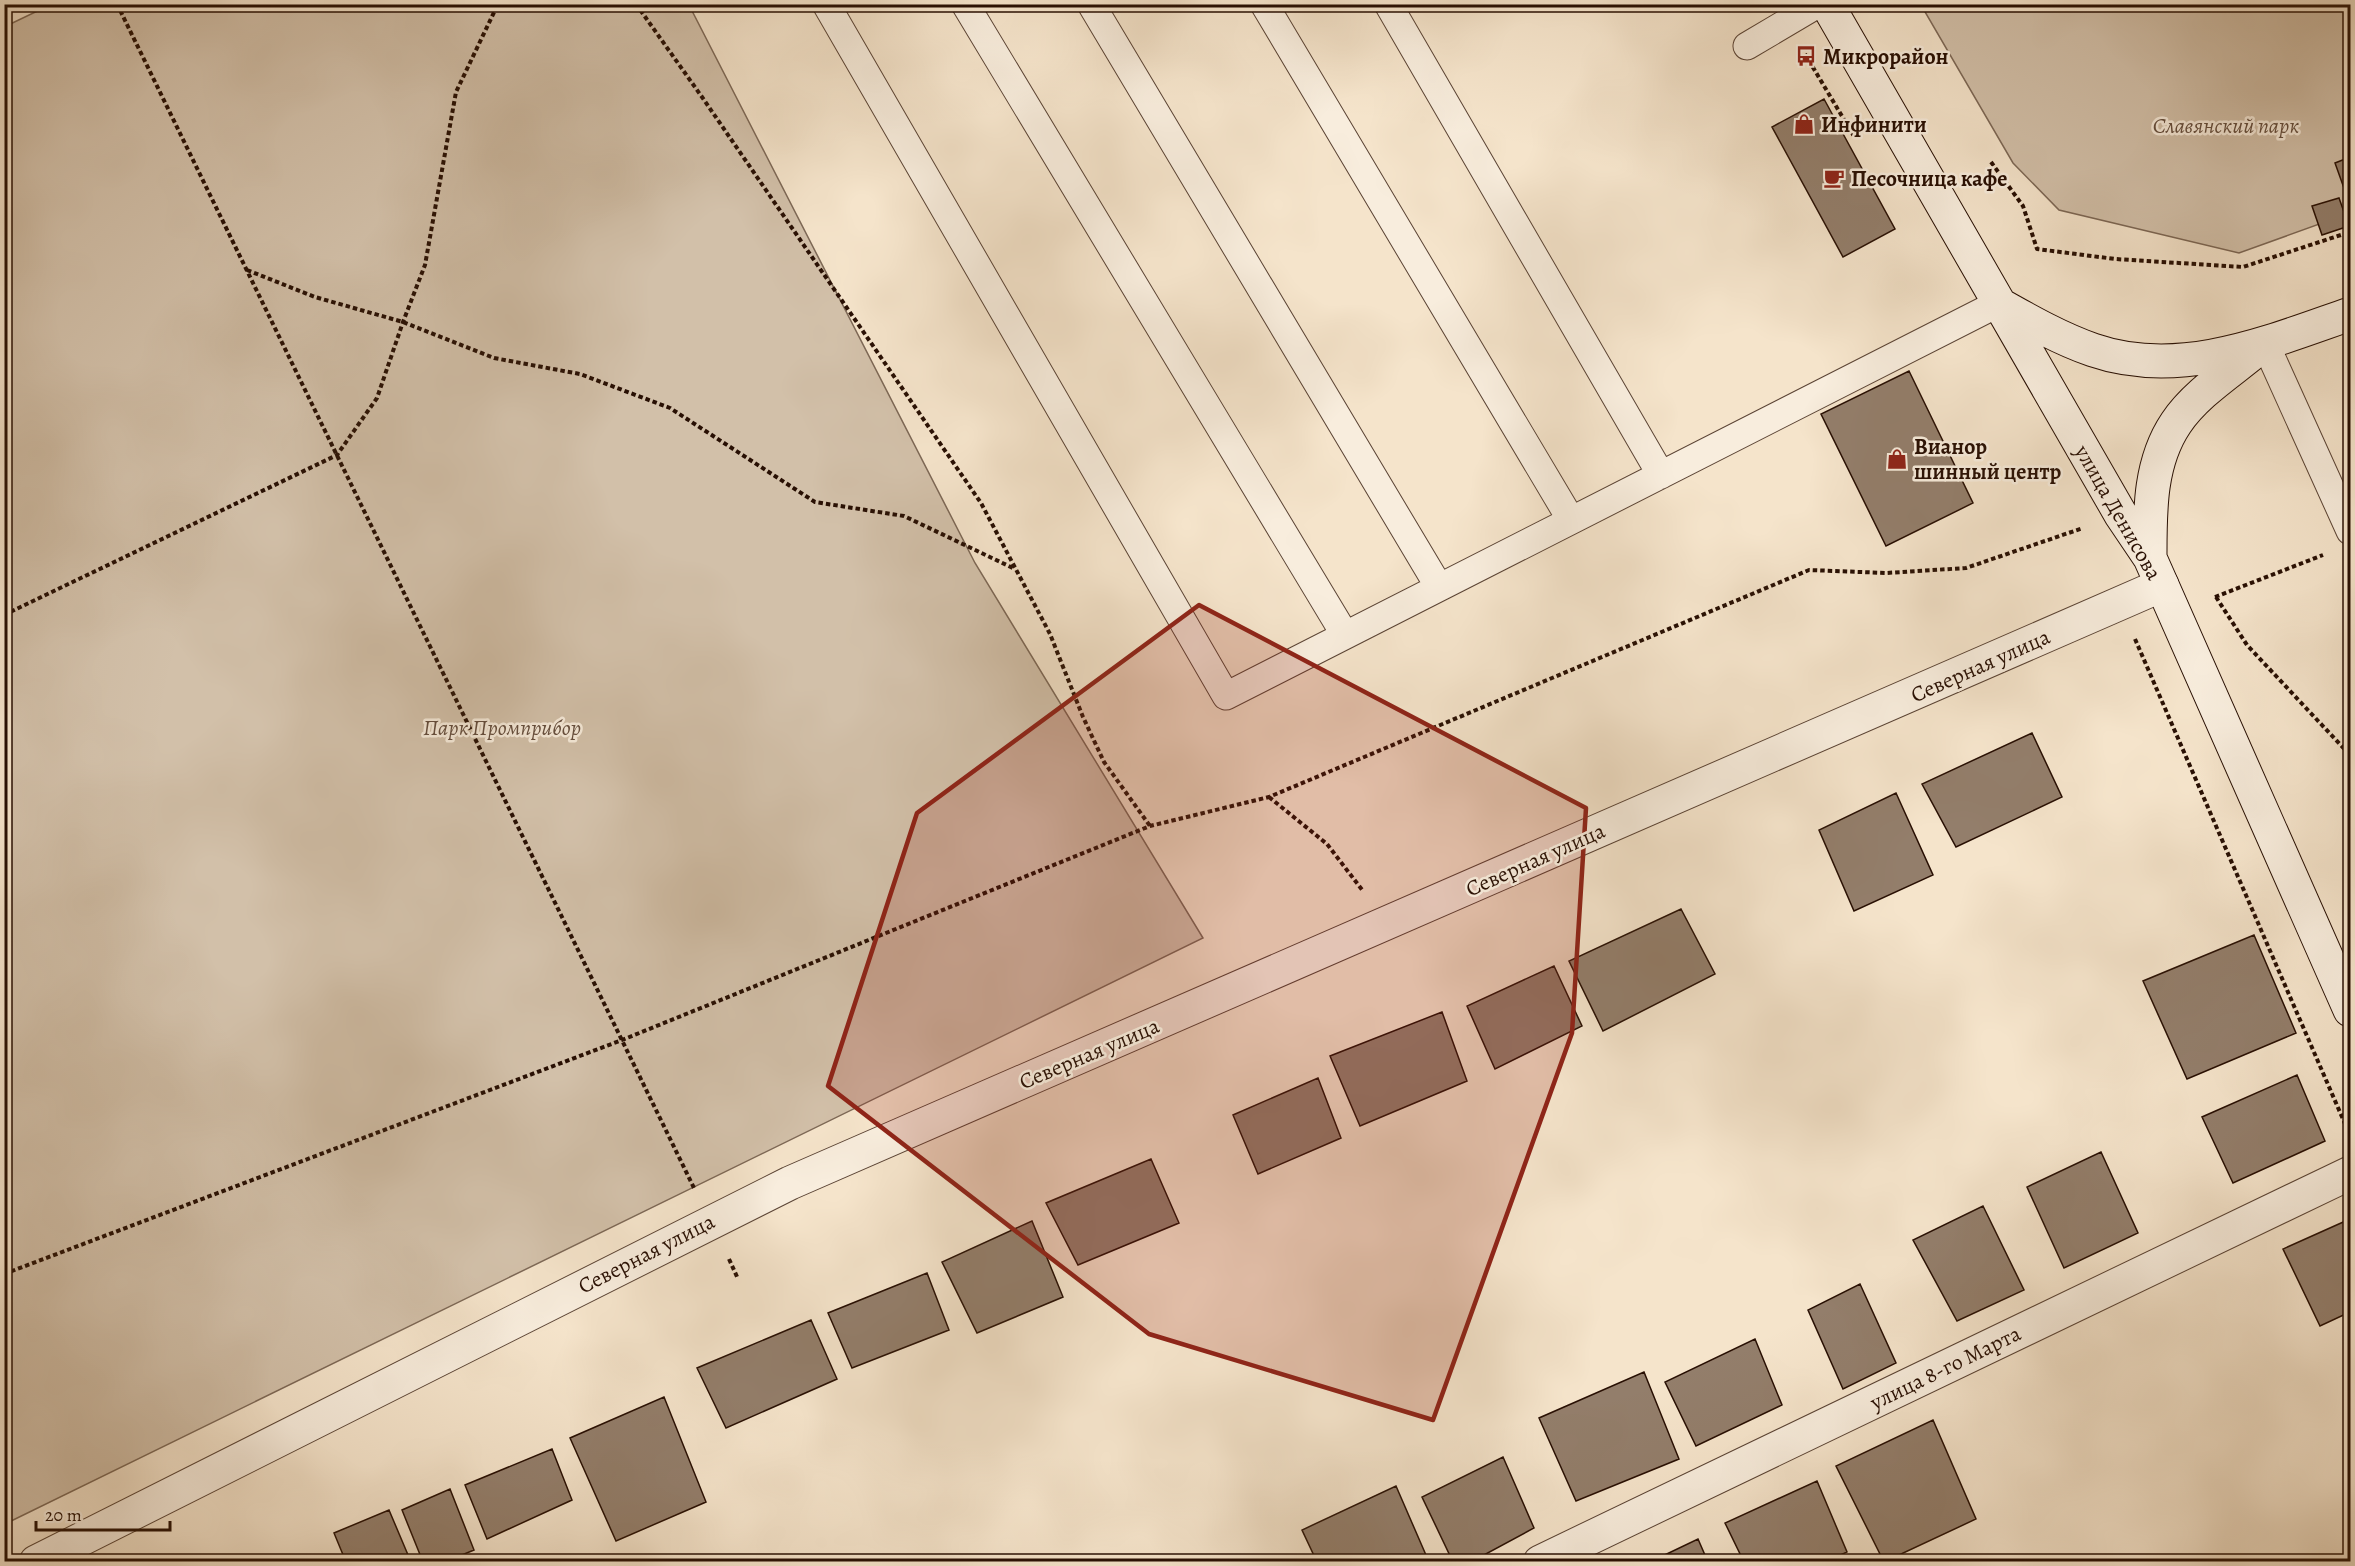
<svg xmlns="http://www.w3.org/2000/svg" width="2355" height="1566" font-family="Alegreya,serif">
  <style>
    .green { fill: #d2c0a9; stroke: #7d6856; stroke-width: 1.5 }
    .building { fill: #937e6b; stroke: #280f03; stroke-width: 1.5 }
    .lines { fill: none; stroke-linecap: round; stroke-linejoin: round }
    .lane-casing { stroke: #5b4435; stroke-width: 29 }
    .street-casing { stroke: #5b4435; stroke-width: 35 }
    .secondary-casing { stroke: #280f03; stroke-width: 35 }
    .path { stroke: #280f03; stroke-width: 4; stroke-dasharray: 4.5 3; stroke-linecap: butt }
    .lane { stroke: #f8eddd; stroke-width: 27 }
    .street { stroke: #f8eddd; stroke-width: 33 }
    .secondary { stroke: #f8eddd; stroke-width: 33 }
    .marked { fill: #8f2418; fill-opacity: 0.2; stroke: #8f2418; stroke-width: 4.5; stroke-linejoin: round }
    .labels { text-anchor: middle; stroke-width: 5; stroke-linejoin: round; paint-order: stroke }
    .poi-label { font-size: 22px; font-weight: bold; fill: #280f03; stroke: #f8eddd; text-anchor: start }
    .park-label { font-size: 22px; font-style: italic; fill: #644d3d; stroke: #f8eddd }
    .street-label { font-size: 22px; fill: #280f03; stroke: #f8eddd }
  </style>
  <rect width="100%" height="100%" fill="#f5e4cb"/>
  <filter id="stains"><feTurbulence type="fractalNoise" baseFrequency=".00333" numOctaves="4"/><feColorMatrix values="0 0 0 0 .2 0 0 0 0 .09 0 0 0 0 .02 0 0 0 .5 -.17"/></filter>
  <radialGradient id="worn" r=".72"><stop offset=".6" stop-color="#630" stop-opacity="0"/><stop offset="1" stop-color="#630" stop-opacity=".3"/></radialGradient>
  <!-- green -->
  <path class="green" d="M52,4L689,5L975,563L1203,938L5,1524L4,27Z
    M1921,5H2350V213L2239,253L2059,210L2013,163Z"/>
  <!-- building -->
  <path class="building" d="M1824,99L1895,229L1843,257L1772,127Z
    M2350,157V205L2335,163Z
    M2339,198L2349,226L2322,235L2312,206Z
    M1909,371L1973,503L1886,546L1821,414Z
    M2032,733L2062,797L1956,847L1922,784Z
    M1896,793L1933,875L1854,911L1819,830Z
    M1681,909L1715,974L1603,1031L1569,961Z
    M2254,935L2296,1033L2187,1079L2143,981Z
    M1554,966L1582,1026L1495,1069L1467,1006Z
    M1442,1012L1467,1081L1360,1126L1330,1056Z
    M2297,1075L2325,1141L2233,1183L2202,1117Z
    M1318,1078L1341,1138L1258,1174L1233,1115Z
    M2101,1152L2138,1233L2064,1268L2027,1187Z
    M1151,1159L1179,1223L1078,1265L1046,1203Z
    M1983,1206L2024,1290L1957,1321L1913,1240Z
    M2350,1219V1312L2320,1326L2283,1249Z
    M1032,1221L1063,1297L977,1333L942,1262Z
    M927,1273L949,1330L852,1368L828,1313Z
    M1860,1284L1896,1363L1843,1389L1808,1310Z
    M811,1320L837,1379L726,1428L697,1368Z
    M1755,1339L1782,1405L1696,1446L1665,1382Z
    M1644,1372L1679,1459L1576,1501L1539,1418Z
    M664,1397L706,1502L616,1541L570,1438Z
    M1933,1420L1976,1519L1884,1562L1836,1466Z
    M552,1449L572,1500L487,1539L465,1485Z
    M1503,1457L1534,1528L1471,1562H1453L1422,1497Z
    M1817,1481L1847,1552L1826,1562H1744L1725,1523Z
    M1396,1486L1429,1562H1317L1302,1530Z
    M450,1489L474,1550L445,1562H423L402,1510Z
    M389,1510L411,1562H346L334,1533Z
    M1698,1539L1708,1562H1650Z
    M320,1555L323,1562H305Z"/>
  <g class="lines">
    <!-- lane casing -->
    <g class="lane-casing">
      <path id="lane" d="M826,4L1226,696L1999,303
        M965,4L1345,635
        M1091,4L1439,587
        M1264,4L1571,520
        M1388,4L1661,475
        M1747,46L1818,4
        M2265,343L2350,531"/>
    </g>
    <!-- street casing -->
    <g class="street-casing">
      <path id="street" d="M36,1562L790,1183L2162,585
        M1540,1562L2350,1173"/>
    </g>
    <!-- secondary casing -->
    <g class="secondary-casing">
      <path id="secondary" d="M1827,4L2121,515L2150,558L2350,1010
        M1999,304C2029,321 2061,339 2093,350C2180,380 2269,342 2350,314
        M2150,558C2150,512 2149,463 2176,423C2196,393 2232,371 2259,348"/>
    </g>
    <!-- path -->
    <path class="path" d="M117,4L694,1188
      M636,4L702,97L981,503L1050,634L1083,717L1104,762L1150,826
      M1805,54L1855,138
      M1991,162L2023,206L2037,249L2115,259L2243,267L2350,232
      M247,270L315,297L403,322L494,358L580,374L670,408L815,502L904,516L1015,569
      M2215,597L2323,555
      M2216,597L2247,645L2350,755
      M4,615L337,455L377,398L403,322L425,265L456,92L498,4
      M2135,639L2349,1133
      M1269,797L1327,844L1363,891
      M729,1259L738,1279
      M4,1274L622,1040L1150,826L1269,797L1809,570L1886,573L1966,568L2083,528"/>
    <!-- lane -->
    <use href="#lane" class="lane"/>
    <!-- street -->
    <use href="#street" class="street"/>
    <!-- secondary -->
    <use href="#secondary" class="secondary"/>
  </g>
  <!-- marked area -->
  <path class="marked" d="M1199,605L1586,808L1572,1033L1433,1420L1149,1334L828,1086L917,813Z"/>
  <!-- icons -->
  <defs>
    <g id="bus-bare" transform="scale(1.62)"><path d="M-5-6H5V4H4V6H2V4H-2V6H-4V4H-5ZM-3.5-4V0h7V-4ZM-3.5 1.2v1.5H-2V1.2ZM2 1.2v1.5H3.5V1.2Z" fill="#8f2418" stroke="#f8eddd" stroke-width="2.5" paint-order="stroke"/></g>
    <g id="shop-bare" transform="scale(1.62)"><path d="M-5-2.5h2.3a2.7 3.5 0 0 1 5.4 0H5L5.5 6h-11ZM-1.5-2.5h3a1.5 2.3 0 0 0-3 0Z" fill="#8f2418" stroke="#f8eddd" stroke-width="2.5" paint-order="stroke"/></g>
    <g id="cafe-bare" transform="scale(1.62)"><path d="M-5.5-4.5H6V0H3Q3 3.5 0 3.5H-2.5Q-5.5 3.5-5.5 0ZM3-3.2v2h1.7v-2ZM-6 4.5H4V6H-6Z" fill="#8f2418" stroke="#f8eddd" stroke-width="2.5" paint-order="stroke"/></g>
  </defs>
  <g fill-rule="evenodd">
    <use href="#bus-bare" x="1806" y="56"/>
    <use href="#shop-bare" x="1804" y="124"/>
    <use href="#cafe-bare" x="1834" y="178"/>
    <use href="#shop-bare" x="1897" y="459"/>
  </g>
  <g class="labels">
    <!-- poi labels -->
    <g class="poi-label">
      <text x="1823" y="64">Микрорайон</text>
      <text x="1821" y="132">Инфинити</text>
      <text x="1851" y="186">Песочница кафе</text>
      <text x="1914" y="454">Вианор<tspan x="1914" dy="25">шинный центр</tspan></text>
    </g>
    <!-- park labels -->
    <g class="park-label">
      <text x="2226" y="133">Славянский парк</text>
      <text x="502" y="735">Парк Промприбор</text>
    </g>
    <!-- street labels -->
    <g class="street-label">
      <text transform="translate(2119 512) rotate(60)" y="8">улица Денисова</text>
      <text transform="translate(1980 665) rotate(-24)" y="8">Северная улица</text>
      <text transform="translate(1535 859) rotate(-24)" y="8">Северная улица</text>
      <text transform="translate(1089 1053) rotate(-23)" y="8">Северная улица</text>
      <text transform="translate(646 1253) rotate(-27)" y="8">Северная улица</text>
      <text transform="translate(1945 1367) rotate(-26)" y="8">улица 8-го Марта</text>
    </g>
  </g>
  <!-- margin -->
  <rect width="2355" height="1566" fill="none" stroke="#f5e4cb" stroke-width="24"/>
  <rect x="6" y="6" width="2343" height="1554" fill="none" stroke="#280f03" stroke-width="3"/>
  <rect x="12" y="12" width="2331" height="1542" fill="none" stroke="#280f03" stroke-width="1.5"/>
  <!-- scale -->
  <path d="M36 1521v9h134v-9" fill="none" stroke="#280f03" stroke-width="3"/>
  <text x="45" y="1521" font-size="18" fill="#280f03" stroke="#f8eddd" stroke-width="4.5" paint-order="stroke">20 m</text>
  <rect width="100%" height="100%" filter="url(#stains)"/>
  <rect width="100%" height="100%" fill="url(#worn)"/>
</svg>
